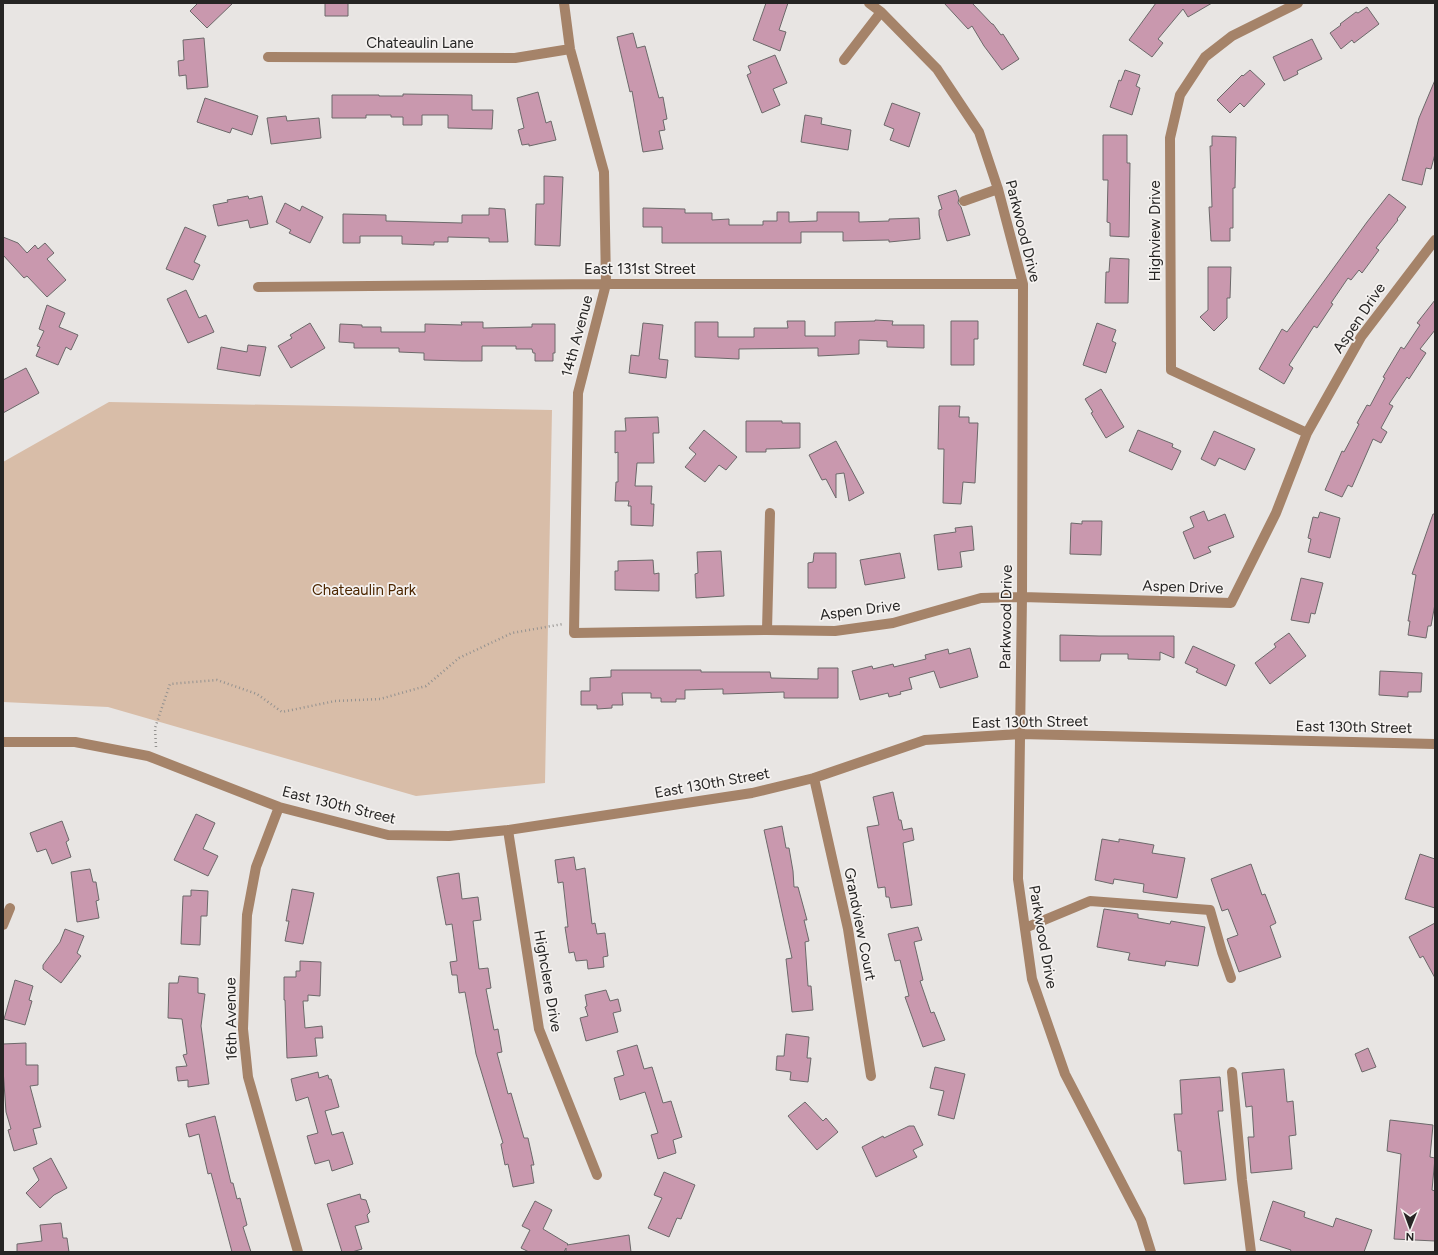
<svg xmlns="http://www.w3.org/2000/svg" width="1438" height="1255" font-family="Figtree,sans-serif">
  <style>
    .park { fill: #d8bda8 }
    .building { fill: #c998ae; stroke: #6c696a }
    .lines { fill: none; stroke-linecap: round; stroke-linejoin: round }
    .path { stroke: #93918f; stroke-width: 2.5; stroke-dasharray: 1 3; stroke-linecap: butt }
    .minor { stroke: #a58369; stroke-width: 10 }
    .labels { text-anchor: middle; stroke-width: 3.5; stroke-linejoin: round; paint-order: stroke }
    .street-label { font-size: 15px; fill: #262524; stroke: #f5f2f0 }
    .park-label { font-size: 15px; fill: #4c2600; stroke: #f5f2f0 }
  </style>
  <rect width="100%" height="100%" fill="#e8e5e3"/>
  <!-- park -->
  <path class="park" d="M109,402L552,410L545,783L416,796L108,707L3,702V462Z"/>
  <!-- building -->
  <path class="building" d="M198,3H233L207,28L190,11Z
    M325,3H348V16H325Z
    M766,3H788L779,30L786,32L780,51L753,40Z
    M944,3H972L992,24H993L1001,35L1003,34L1019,59L1002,70L984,46L972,26L968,29Z
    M1156,3H1212L1188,17L1183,9L1158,39L1163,43L1152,57L1129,40Z
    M1367,7L1379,24L1354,43L1352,40L1341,49L1330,33L1341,25L1340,24L1356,12L1358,13Z
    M633,33L637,48L645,46L659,98L663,97L667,119L663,120L665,130L659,131L663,149L643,152L632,91L630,92L617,37Z
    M204,38L208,87L187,89L186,75L179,76L178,61L184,60L183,40Z
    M1312,39L1322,59L1297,71L1298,74L1284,81L1273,57Z
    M775,55L787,83L773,89L780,105L762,113L747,75L751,73L748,66Z
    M1125,70L1140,75L1136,86L1140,88L1132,115L1110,107L1119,80L1121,81Z
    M1250,70L1265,84L1244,107L1240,103L1230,113L1217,100L1242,75L1243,76Z
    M1435,80V154L1431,169L1426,168L1422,185L1402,180L1419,118Z
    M538,92L546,123L551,121L556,140L529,146V144L522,145L518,130L524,128L517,98Z
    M403,94L472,95V110H493L492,129L448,128V115H422V125H403V117H391V115H366V118H332V95H379V96H403Z
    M205,98L258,116L252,135L232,128L230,133L197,122Z
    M892,103L920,113L909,147L890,140L894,129L884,125Z
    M805,115L822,118L821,124L851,130L848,150L801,142Z
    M286,116L287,121L319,118L321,138L271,144L267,118Z
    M1103,135H1127V163H1130L1129,237L1110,236V223L1107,222L1108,180H1103Z
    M1212,136L1236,137L1235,188H1233V228H1230V241H1211L1209,207H1212L1210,146H1212Z
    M544,176L563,177L560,246L535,245L536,204H544Z
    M956,190L959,198L958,203L961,207L970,235L947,241L939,215V210L942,209L938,196Z
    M1389,194L1406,207L1397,219L1398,220L1376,248L1379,250L1362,273L1359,270L1351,280L1348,278L1331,303L1333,304L1317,328L1314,326L1289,365L1293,368L1284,384L1259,369L1282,329L1287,332L1367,222Z
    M248,196L249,199L262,196L268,224L250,228L248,220L218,226L213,205L228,202L227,200Z
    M285,203L300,211L302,206L323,217L310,243L289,233L291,230L276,222Z
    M489,208L505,209L508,242H489V238L448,237V242H434V245L402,244V236H360V243H343V214L386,215V221L462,223V215H489Z
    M643,208L685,209V213H712V220L729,219V225H763V221H777V212H789V222L817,221V212H859V222L889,221V219L919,218L920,239L889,242V240L843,241V232H801V243H662V227H643Z
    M185,227L206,236L194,262L200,265L193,280L166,269Z
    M3,237L18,243L27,253L35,245L38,249L45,243L54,253L47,259L66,280L47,297L27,276L24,278L3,255Z
    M1110,258L1129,259L1128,303H1105L1106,272H1109Z
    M1208,267H1231L1230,298H1227V318L1214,331L1200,317L1208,310Z
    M186,290L199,318L206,315L214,332L188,343L167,299Z
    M1435,300V330L1420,349L1426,353L1409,379L1407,377L1389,404L1393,406L1381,428L1387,432L1381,443L1373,439L1352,487L1348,485L1342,497L1325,490L1342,451L1344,452L1359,424L1357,423L1367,405L1370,406L1385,378L1383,377L1401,347L1404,349L1420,325L1417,323Z
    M47,305L65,313L59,327L78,335L71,350L66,347L58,365L36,356L40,347L37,346L44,331L39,329Z
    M875,320L893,321L892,325H924V348L887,347V341L859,340V354L818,356V348L739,349V359L695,357V322H718V337H754V328H788L787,321H805V336H835V322L875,321Z
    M951,321H978V339H974V365H951Z
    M461,322H483V328L532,327V324H555V353H553V361H535V353H533L532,349H516V346H482V361H462L424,360V353L399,352V348H354V343L339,342L340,324L362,325V327H381V332H425V324L462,325Z
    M310,323L325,348L291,368L278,346L292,338L290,335Z
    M643,323L663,325L659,359L668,360L666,378L629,373L631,355L639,356Z
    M1097,323L1116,330L1112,341L1116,343L1106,373L1083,365Z
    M248,345L266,347L260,376L217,369L221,347L247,352Z
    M26,368L39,393L3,413V380Z
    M1101,389L1124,427L1106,438L1091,413L1093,412L1085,399Z
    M939,406H960L959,417H969V423H978L975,483L963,482L961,504L943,503L944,449H938Z
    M658,417L659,433H653L654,463H637L635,486H652L651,504H654L653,526L631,525V506H628L629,501H615L616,482H618V452L615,453V431H626L625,418Z
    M746,421H782V423H800V448L766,449V452H746Z
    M704,430L737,457L726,470L719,465L705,482L685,467L696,454L689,448Z
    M1138,430L1173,444L1172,447L1181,451L1172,470L1129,451Z
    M1214,431L1255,449L1245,470L1219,458L1215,466L1201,459Z
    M836,441L864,493L849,501L844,473L836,474V498L826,479L822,480L809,455Z
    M1204,511L1208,521L1225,514L1234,537L1208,547L1211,552L1194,559L1183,532L1194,527L1190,517Z
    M1320,512L1340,518L1330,558L1308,552L1311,539L1308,538L1313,517L1318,518Z
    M1433,514H1435V604L1431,626H1428L1426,638L1408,635L1410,621H1408L1416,575L1412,574Z
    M1082,521H1102L1101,555L1070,554L1071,523L1082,524Z
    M972,526L974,550L960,552L962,567L938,570L934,535L956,532L955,528Z
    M721,551L724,596L696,598L695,574L698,573L697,552Z
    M814,553H836V588H808V563L813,562Z
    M900,553L905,578L865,585L860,560Z
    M653,560L654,574L659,573V591L615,590V571H618V561Z
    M1301,578L1323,583L1315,614L1311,613L1309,623L1291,620Z
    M1289,633L1306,656L1270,684L1255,663L1276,647L1274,644Z
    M1060,635L1099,636H1174V658L1160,652V660L1128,659V654H1101L1100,661H1060Z
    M1193,646L1235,665L1226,686L1196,672L1198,669L1185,663Z
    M970,648L978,677L940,688L934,671L909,678L912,689L900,692L901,694L889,697L888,693L860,700L852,671L872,666L873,669L893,664L894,667L926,659L925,655L948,649L949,654Z
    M818,668H838V698H784V692L723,694V689L685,690V699H676V702H661V698H651V693H622L623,705H612V708L597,709V705H581V691H590V678L611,677V670H701V672H770L771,678L818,679Z
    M1380,671L1422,673L1421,692H1408V697L1379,695Z
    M893,792L899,820H901L903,830L912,828L914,840L903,843L912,905L891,908L889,897H886L885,887L878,888L867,827L879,825L873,797Z
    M196,814L215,823L203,849L218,856L208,876L174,860Z
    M62,821L69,840L66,842L71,857L52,864L46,849L37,852L30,833Z
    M782,826L786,848H789L793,871L794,887H798L807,920H804L809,941L805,942L808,986H811L813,1010L792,1012L786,959L792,958L764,830Z
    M1102,839L1119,842V839L1154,845L1152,853L1185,858L1177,898L1143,892L1144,884L1114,879L1113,884L1095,880Z
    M1420,854L1435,859V908L1405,899Z
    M574,857L576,870L585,868L592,924L595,923L597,934L605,933L608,956L603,957L604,967L588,969L587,960L576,961L574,952L569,953L565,927H568L563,882L558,883L555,860Z
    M1251,864L1262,895L1265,894L1276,923L1270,926L1281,957L1239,972L1227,939L1238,935L1228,909L1222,911L1211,879Z
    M90,869L93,882H96L99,900L96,901L99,918L77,922L71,872Z
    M459,873L462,899L478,897L481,920L473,921L479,969L488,968L491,988L486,989L494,1030L498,1029L502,1052L497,1053L508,1094L511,1093L524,1138H528L534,1165H531L534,1183L513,1187L508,1164L505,1165L501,1145V1144L503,1143L476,1054L465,992L459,993L457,975H452L450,962L457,961L452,924L446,925L437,877Z
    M292,889L314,893L303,944L285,941L289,921H286Z
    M191,890L208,891L207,916H201L200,945L181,944L183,896H191Z
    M1104,909L1138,914V918L1170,924L1171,921L1205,927L1198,966L1166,961L1165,966L1128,960L1130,953L1097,947Z
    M1435,923V978L1423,956L1420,958L1409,937Z
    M918,927L922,940L914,942L923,980L920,981L931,1013L934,1012L945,1040L923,1047L905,997L909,996L900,960L895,961L888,934Z
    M65,929L84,936L77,953L81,956L61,983L43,969V965L60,942Z
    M300,961L321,962L320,996L308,995V1001H303L305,1028L322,1026L323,1038H315L317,1056L287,1058L285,1000H284V977H296V971H300Z
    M179,976L198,978V993L205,994L201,1026L209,1084L188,1087V1080L178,1081L176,1067L187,1066L183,1055L187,1054L182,1019L168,1018L169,983H178Z
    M15,980L33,986L29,1000L32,1001L25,1025L4,1019Z
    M606,990L610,1001L618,999L621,1011L613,1013L618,1032L586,1041L580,1018L588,1016L585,1007L587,1006L585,995Z
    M786,1034L809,1037L807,1058H811L808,1082L790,1080L791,1072L776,1070L777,1056H784Z
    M26,1043V1065H38V1085L30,1086L41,1127L33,1129L37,1144L14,1151L8,1130L11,1129L6,1112L3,1069V1044Z
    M637,1045L644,1069L652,1067L663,1103L671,1101L682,1137L673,1140L676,1153L658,1159L651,1135L658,1133L645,1092L620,1100L614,1078L624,1075L617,1051Z
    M1368,1048L1376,1067L1362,1072L1355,1054Z
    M935,1067L965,1074L954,1119L938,1115L944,1091L930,1088Z
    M1284,1069L1287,1102L1293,1101L1296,1135L1289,1136L1292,1169L1251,1173L1248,1137H1254L1252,1106L1246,1107L1242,1073Z
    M318,1072L319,1078L328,1075L329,1079H331L339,1107L325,1111L332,1135L343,1132L353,1164L332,1171L329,1160L315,1164L307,1136L318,1133L308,1097L296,1101L291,1079Z
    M1220,1077L1223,1111H1218L1226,1180L1184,1184L1181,1151H1178L1174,1114H1182L1180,1080Z
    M805,1102L823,1121L826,1118L838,1132L817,1150L788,1116Z
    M215,1116L231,1183H233L237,1199L240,1198L247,1225L243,1227L251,1252H232L211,1173L208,1174L199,1134L189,1137L186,1124Z
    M1390,1120L1433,1125L1430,1157L1435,1158L1432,1190L1435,1191V1241L1394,1239L1401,1154L1387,1151Z
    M909,1126H914L923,1145L913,1150L917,1157L876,1177L862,1147L883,1136L884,1138Z
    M51,1158L67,1188L54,1195L40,1208L26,1193L39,1180L33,1168Z
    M664,1172L695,1185L681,1219L677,1218L669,1237L648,1228L662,1198L654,1195Z
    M360,1194L361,1199L366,1200L370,1212L367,1215L369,1222L355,1226L362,1249L352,1252H342L327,1204Z
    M535,1201L552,1210L543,1229L568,1244L567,1245L629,1235L631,1252H566V1248L564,1252H529L521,1248L530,1230L522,1226Z
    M1273,1201L1305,1212L1304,1217L1333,1227L1336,1218L1372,1230L1364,1252H1290L1291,1250L1260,1240Z
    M61,1223L63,1238H67L69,1252H17V1244L42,1241L40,1225Z"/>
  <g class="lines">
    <!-- path -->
    <path class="path" d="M156,747L155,728L170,684L217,680L257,694L282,712L335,701L380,699L426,686L459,658L512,633L563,624"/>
    <!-- minor -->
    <path class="minor" d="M564,3L570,49L604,172L606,284L578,393L574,633L767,630L835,631L893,623L981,598L1022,597L1231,603L1276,513L1307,433L1361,337L1435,240
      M869,3L881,12L937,69L979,132L998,189L1023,284L1022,597L1018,879L1032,979L1065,1074L1141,1220L1151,1252
      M1298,3L1232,36L1205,57L1180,95L1170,138L1171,370L1307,433
      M268,57L515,58L570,49
      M844,60L881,12
      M964,201L998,189
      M258,287L606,284H1023
      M767,630L770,513
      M3,742H75L148,756L279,807L388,835L449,836L508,830L752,793L814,778L925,740L1020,734L1435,744
      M814,778L848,929L871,1076
      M279,807L256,867L247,915L243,1029L248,1077L298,1252
      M508,830L539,1029L597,1175
      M3,925L10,908
      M1025,928L1090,901L1210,910L1222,952L1231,978
      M1232,1072L1242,1180L1251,1252"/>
  </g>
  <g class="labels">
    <!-- street labels -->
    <g class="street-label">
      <text x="420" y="48">Chateaulin Lane</text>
      <text transform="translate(1023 231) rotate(76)" y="5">Parkwood Drive</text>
      <text transform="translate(1155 231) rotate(-90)" y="5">Highview Drive</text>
      <text x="640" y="274">East 131st Street</text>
      <text transform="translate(1359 318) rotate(-56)" y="5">Aspen Drive</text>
      <text transform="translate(577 336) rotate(-75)" y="5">14th Avenue</text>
      <text transform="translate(1183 587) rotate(2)" y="5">Aspen Drive</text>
      <text transform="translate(860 610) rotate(-7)" y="5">Aspen Drive</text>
      <text transform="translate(1006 617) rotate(-89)" y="5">Parkwood Drive</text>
      <text transform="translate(1030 722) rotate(-1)" y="5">East 130th Street</text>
      <text transform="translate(1354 727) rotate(1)" y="5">East 130th Street</text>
      <text transform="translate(712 783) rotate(-10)" y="5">East 130th Street</text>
      <text transform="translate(339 805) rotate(14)" y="5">East 130th Street</text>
      <text transform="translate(860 924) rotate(79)" y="5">Grandview Court</text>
      <text transform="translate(1043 937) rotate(80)" y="5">Parkwood Drive</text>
      <text transform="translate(548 981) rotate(80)" y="5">Highclere Drive</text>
      <text transform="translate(231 1019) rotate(-91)" y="5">16th Avenue</text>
    </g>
    <!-- park labels -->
    <g class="park-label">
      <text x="364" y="595">Chateaulin Park</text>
    </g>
  </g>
  <!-- border -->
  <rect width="1438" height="1255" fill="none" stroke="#262524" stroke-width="8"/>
  <!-- north arrow -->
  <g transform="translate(1410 1227) rotate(181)" stroke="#f5f2f0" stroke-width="3" paint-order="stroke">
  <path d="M0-3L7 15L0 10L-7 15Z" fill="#262524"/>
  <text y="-6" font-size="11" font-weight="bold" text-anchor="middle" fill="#262524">N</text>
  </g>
</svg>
